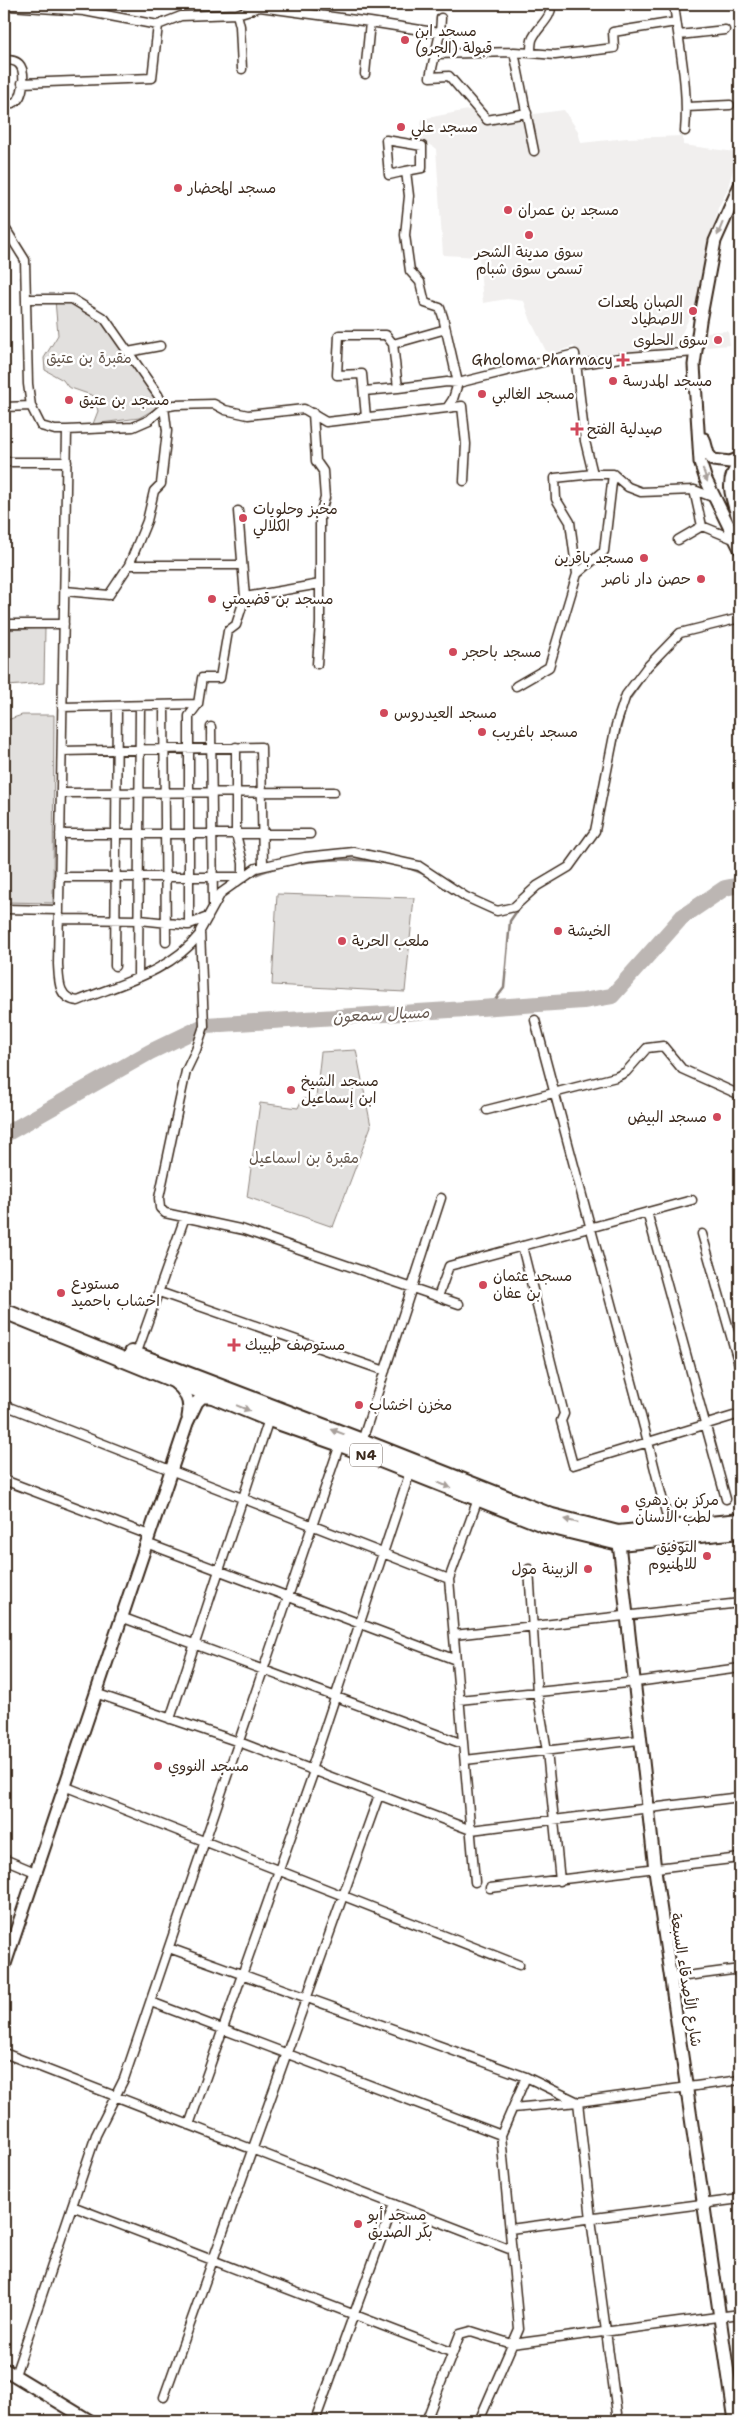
<svg xmlns="http://www.w3.org/2000/svg" width="744" height="2425" font-family="'Shantell Sans','Playpen Sans Arabic',sans-serif">
  <style>
    .built { fill: #f1efee }
    .green { fill: #e2e0de; stroke: #8e857e }
    .lines { fill: none; stroke-linecap: round; stroke-linejoin: round }
    .stream { stroke: #887e77; stroke-width: 2.5 }
    .river { stroke: #bcb6b3; stroke-width: 16 }
    .street-casing { stroke: #3b2a1e; stroke-width: 11 }
    .secondary-casing { stroke: #3b2a1e; stroke-width: 15 }
    .highway-casing { stroke: #3b2a1e; stroke-width: 18 }
    .street { stroke: #fff; stroke-width: 8 }
    .secondary { stroke: #fff; stroke-width: 11 }
    .highway { stroke: #fff; stroke-width: 14 }
    .oneway { fill: #a79f9a }
    .poi-dot { fill: #d1495b; stroke: #fff; stroke-width: 2 }
    .labels { text-anchor: middle; stroke-width: 5; stroke-linejoin: round; paint-order: stroke }
    .shield { fill: #fff; stroke: #766a62; stroke-width: 1 }
    .shield-label { font-size: 14px; font-weight: bold; fill: #3b2a1e }
    .poi-label { font-size: 15px; fill: #3b2a1e; stroke: #fff; text-anchor: start }
    .park-label { font-size: 15px; fill: #65584e; stroke: #fff }
    .street-label { font-size: 15px; fill: #3b2a1e; stroke: #fff }
    .water-label { font-size: 16px; font-style: italic; fill: #685b52; stroke: #fff }
  </style>
  <rect width="100%" height="100%" fill="#fff"/>
  <filter id="ink" filterUnits="userSpaceOnUse"><feTurbulence type="fractalNoise" baseFrequency=".02" numOctaves="2"/><feDisplacementMap in="SourceGraphic" scale="10" xChannelSelector="R" yChannelSelector="G"/><feConvolveMatrix kernelMatrix="1 2 1 2 8 2 1 2 1" color-interpolation-filters="sRGB"/></filter>
  <g filter="url(#ink)">
    <!-- built -->
    <path class="built" d="M478,108L489,120L564,110L578,131L581,143L627,138L683,136V145L735,152L733,169L727,191L718,208L698,300L674,349L583,361L574,346L548,355L531,321L524,301L507,299L483,303L479,257L443,255L436,149L419,138L422,119Z
      M728,331L730,345L706,347V332Z"/>
    <!-- green -->
    <path class="green" d="M55,300H72L100,317L155,394L157,408L139,418L93,424L98,411L94,396L68,387L63,380L45,370L44,358L58,335Z
      M45,628L44,683L8,686V666L4,665V630Z
      M22,715H54L53,903L4,902V721Z
      M277,894L414,898L405,992L272,985Z
      M356,1050L371,1126L333,1227L247,1197L260,1103L298,1108L302,1099L316,1098L321,1052Z"/>
    <g class="lines">
      <!-- stream -->
      <path class="stream" d="M628,701L652,667
        M613,757L626,706
        M243,881C287,855 385,851 429,877
        M489,1008L504,988L510,921L521,905"/>
      <!-- river -->
      <path class="river" d="M4,1135L150,1052L206,1025L466,1009L583,1001L612,996L682,917L725,888L740,885"/>
      <!-- street casing -->
      <g class="street-casing">
        <path id="street" d="M8,4L10,6L84,11L158,25
          M674,4C679,46 689,88 685,131
          M237,14L240,26L242,69
          M441,18L440,33L430,77L449,76L487,120L527,113
          M370,22L440,33
          M679,35L725,30
          M531,53L555,55L614,48L613,32L676,22
          M435,54L514,52
          M4,60C9,60 15,60 19,64C26,71 24,97 15,102C12,104 7,104 4,104
          M22,83L152,78L158,25L181,16L237,14L260,7L370,22L365,74
          M687,107L730,105
          M534,151L514,52L531,53C531,49 531,44 532,40C536,28 553,18 551,4
          M4,215L5,228L25,260L28,384L31,406L41,426L55,430H67L133,427L149,420L164,407L175,405L214,404L225,410L248,415L304,409L326,422L447,408L453,399L458,383L443,317L440,308L425,303L420,282L410,271L405,235L409,196L406,171L422,168V146L386,140L389,175L406,171
          M26,299H72L105,319L158,395L164,407L167,431L161,484L154,491L147,521L129,565
          M393,344L446,329
          M128,352L160,346
          M576,365L627,357L696,352
          M398,388L447,382L458,383L575,354L585,441L593,474H613L628,487L641,492L694,490L715,498
          M364,391L398,388L393,344L386,335H339L337,375L362,374L366,417
          M4,407L31,406
          M447,408L462,406L466,444L464,481
          M313,413L316,461L323,471L325,498L320,514V624L317,664
          M67,430L58,964C59,981 58,999 78,1001C122,983 170,972 200,934
          M4,462H67
          M694,490L702,526
          M238,511L245,597L320,584
          M678,540L702,526L736,540
          M577,574L570,522L556,499L555,478L593,474
          M65,591L109,595L129,565H241
          M4,624H64
          M516,686L549,667L577,574L604,551L613,474
          M164,705L166,942
          M62,707L198,704
          M211,727L213,905
          M62,751L261,747L263,866
          M61,793L334,792
          M60,834H310
          M59,877H243V863L236,834V747
          M4,909L59,910
          M59,919L140,920L187,925L208,917
          M189,925V716L198,704L202,678H220L228,631L236,625L245,597
          M115,966L117,706
          M138,977L140,706
          M535,1020L648,1442L670,1529
          M487,1110L616,1077L626,1072L647,1048L663,1046L682,1069L740,1095
          M647,1212L726,1499
          M702,1234L740,1368
          M522,1246L564,1414L561,1421L573,1465L740,1414
          M159,1292L385,1371
          M438,1297L449,1266L692,1200
          M459,1304L244,1230L165,1213L160,1208L159,1198L186,1071L196,1050L204,1026L200,931L221,893L256,868L305,857L354,852L419,866L466,897L497,911L514,907L537,886L569,867L595,831L616,725L626,695L647,667L680,633L740,618
          M136,1355L185,1217
          M4,1405L449,1579
          M362,1441L441,1198
          M4,1480L149,1535
          M146,1543L456,1660
          M529,1569L537,1692L547,1751L560,1881
          M121,1617L463,1744
          M454,1635L740,1603
          M95,1693L239,1742L471,1830L740,1797
          M459,1700L636,1682L740,1668
          M170,1719L269,1419
          M465,1760L639,1740
          M311,1770L410,1472
          M64,1786L519,1965
          M4,1859L35,1872
          M475,1882L449,1579L478,1499
          M490,1888L740,1858
          M169,1948L526,2077L578,2102L591,2219L618,2421
          M671,1978L740,1969
          M151,2002L501,2135
          M4,2053L512,2250
          M513,2108L578,2102L740,2080
          M189,2125L314,1771
          M72,2206L451,2352
          M510,2229L740,2199
          M15,2375L96,2135L124,2079L340,1444
          M164,2397L379,1795
          M315,2421L394,2204
          M426,2421L460,2334L471,2331L512,2344L740,2314
          M479,2421L519,2329L501,2135L526,2077"/>
      </g>
      <!-- secondary casing -->
      <g class="secondary-casing">
        <path id="secondary" d="M740,185L715,241L700,321L694,365L700,462L706,480L740,549
          M704,439L708,454L713,460L730,462L740,458
          M740,464C722,481 734,503 740,524
          M175,1383C186,1391 191,1403 188,1417
          M619,1543L655,1870L735,2421
          M4,1967L187,1423L197,1402L202,1397H213
          M4,2369L90,2421"/>
      </g>
      <!-- highway casing -->
      <g class="highway-casing">
        <path id="highway" d="M4,1311L269,1419L340,1444L545,1525L619,1543L740,1531
          M132,1353L362,1441L552,1516L618,1533L740,1521"/>
      </g>
      <!-- street -->
      <use href="#street" class="street"/>
      <!-- secondary -->
      <use href="#secondary" class="secondary"/>
      <!-- highway -->
      <use href="#highway" class="highway"/>
    </g>
    <!-- one-way arrows -->
    <defs><path id="oneway-solid" d="M-6-.8H1V-3.2L6.5 0L1 3.2V.8H-6Z" transform="scale(1.25)"/></defs>
    <g class="oneway">
      <use href="#oneway-solid" transform="translate(720 229) rotate(112)"/>
      <use href="#oneway-solid" transform="translate(705 475) rotate(70)"/>
      <use href="#oneway-solid" transform="translate(243 1408) rotate(22)"/>
      <use href="#oneway-solid" transform="translate(338 1432) rotate(-159)"/>
      <use href="#oneway-solid" transform="translate(444 1485) rotate(22)"/>
      <use href="#oneway-solid" transform="translate(571 1521) rotate(-167)"/>
    </g>
  </g>
  <!-- markers -->
  <g class="poi-dot">
    <circle cx="405" cy="40" r="5"/>
    <circle cx="401" cy="127" r="5"/>
    <circle cx="178" cy="188" r="5"/>
    <circle cx="508" cy="210" r="5"/>
    <circle cx="529" cy="235" r="5"/>
    <circle cx="693" cy="311" r="5"/>
    <circle cx="718" cy="340" r="5"/>
    <path d="M620.5 352.5h5v5h5v5h-5v5h-5v-5h-5v-5h5z"/>
    <circle cx="613" cy="381" r="5"/>
    <circle cx="482" cy="394" r="5"/>
    <circle cx="69" cy="400" r="5"/>
    <path d="M574.5 421.5h5v5h5v5h-5v5h-5v-5h-5v-5h5z"/>
    <circle cx="243" cy="518" r="5"/>
    <circle cx="644" cy="558" r="5"/>
    <circle cx="701" cy="579" r="5"/>
    <circle cx="212" cy="599" r="5"/>
    <circle cx="453" cy="652" r="5"/>
    <circle cx="384" cy="713" r="5"/>
    <circle cx="482" cy="732" r="5"/>
    <circle cx="558" cy="931" r="5"/>
    <circle cx="342" cy="941" r="5"/>
    <circle cx="291" cy="1090" r="5"/>
    <circle cx="717" cy="1117" r="5"/>
    <circle cx="483" cy="1285" r="5"/>
    <circle cx="61" cy="1293" r="5"/>
    <path d="M231.5 1337.5h5v5h5v5h-5v5h-5v-5h-5v-5h5z"/>
    <circle cx="359" cy="1405" r="5"/>
    <circle cx="625" cy="1509" r="5"/>
    <circle cx="707" cy="1556" r="5"/>
    <circle cx="588" cy="1569" r="5"/>
    <circle cx="158" cy="1766" r="5"/>
    <circle cx="358" cy="2224" r="5"/>
  </g>
  <g class="labels">
    <!-- shield labels -->
    <rect class="shield" x="350" y="1443.5" width="32" height="23" rx="4"/>
    <g class="shield-label">
      <text x="366" y="1460">N4</text>
    </g>
    <!-- poi labels -->
    <g class="poi-label">
      <text x="415" y="36">مسجد ابن<tspan x="415" dy="17">قبولة (الجرو)</tspan></text>
      <text x="411" y="132">مسجد علي</text>
      <text x="188" y="193">مسجد المحضار</text>
      <text x="518" y="215">مسجد بن عمران</text>
      <text x="529" y="257" text-anchor="middle">سوق مدينة الشحر<tspan x="529" dy="17">تسمى سوق شبام</tspan></text>
      <text x="683" y="307" text-anchor="end">الصبان لمعدات<tspan x="683" dy="17">الاصطياد</tspan></text>
      <text x="708" y="345" text-anchor="end">سوق الحلوى</text>
      <text x="613" y="365" text-anchor="end">Gholoma Pharmacy</text>
      <text x="623" y="386">مسجد المدرسة</text>
      <text x="492" y="399">مسجد الغالبي</text>
      <text x="79" y="405">مسجد بن عتيق</text>
      <text x="587" y="434">صيدلية الفتح</text>
      <text x="253" y="514">مخبز وحلويات<tspan x="253" dy="17">الكلالي</tspan></text>
      <text x="634" y="563" text-anchor="end">مسجد باقرين</text>
      <text x="691" y="584" text-anchor="end">حصن دار ناصر</text>
      <text x="222" y="604">مسجد بن قضيمتي</text>
      <text x="463" y="657">مسجد باحجر</text>
      <text x="394" y="718">مسجد العيدروس</text>
      <text x="492" y="737">مسجد باغريب</text>
      <text x="568" y="936">الخيشة</text>
      <text x="352" y="946">ملعب الحرية</text>
      <text x="301" y="1086">مسجد الشيخ<tspan x="301" dy="17">ابن إسماعيل</tspan></text>
      <text x="707" y="1122" text-anchor="end">مسجد البيض</text>
      <text x="493" y="1281">مسجد عثمان<tspan x="493" dy="17">بن عفان</tspan></text>
      <text x="71" y="1289">مستودع<tspan x="71" dy="17">اخشاب باحميد</tspan></text>
      <text x="245" y="1350">مستوصف طبيبك</text>
      <text x="369" y="1410">مخزن اخشاب</text>
      <text x="635" y="1505">مركز بن دهري<tspan x="635" dy="17">لطب الأسنان</tspan></text>
      <text x="697" y="1552" text-anchor="end">التوفيق<tspan x="697" dy="17">للالمنيوم</tspan></text>
      <text x="578" y="1574" text-anchor="end">الزبينة مول</text>
      <text x="168" y="1771">مسجد النووي</text>
      <text x="368" y="2220">مسجد أبو<tspan x="368" dy="17">بكر الصديق</tspan></text>
    </g>
    <!-- park labels -->
    <g class="park-label">
      <text x="89" y="363">مقبرة بن عتيق</text>
      <text x="304" y="1163">مقبرة بن اسماعيل</text>
    </g>
    <!-- street labels -->
    <g class="street-label">
      <text transform="translate(686 1980) rotate(81)" y="5">شارع الأصدقاء السبعة</text>
    </g>
    <!-- water labels -->
    <g class="water-label">
      <text transform="translate(381 1014) rotate(-3)" y="6">مسيال سمعون</text>
    </g>
  </g>
  <!-- margin -->
  <rect width="744" height="2425" fill="none" stroke="#fff" stroke-width="20"/>
  <rect x="10" y="10" width="724" height="2405" fill="none" stroke="#3b2a1e" stroke-width="2" filter="url(#ink)"/>
</svg>
